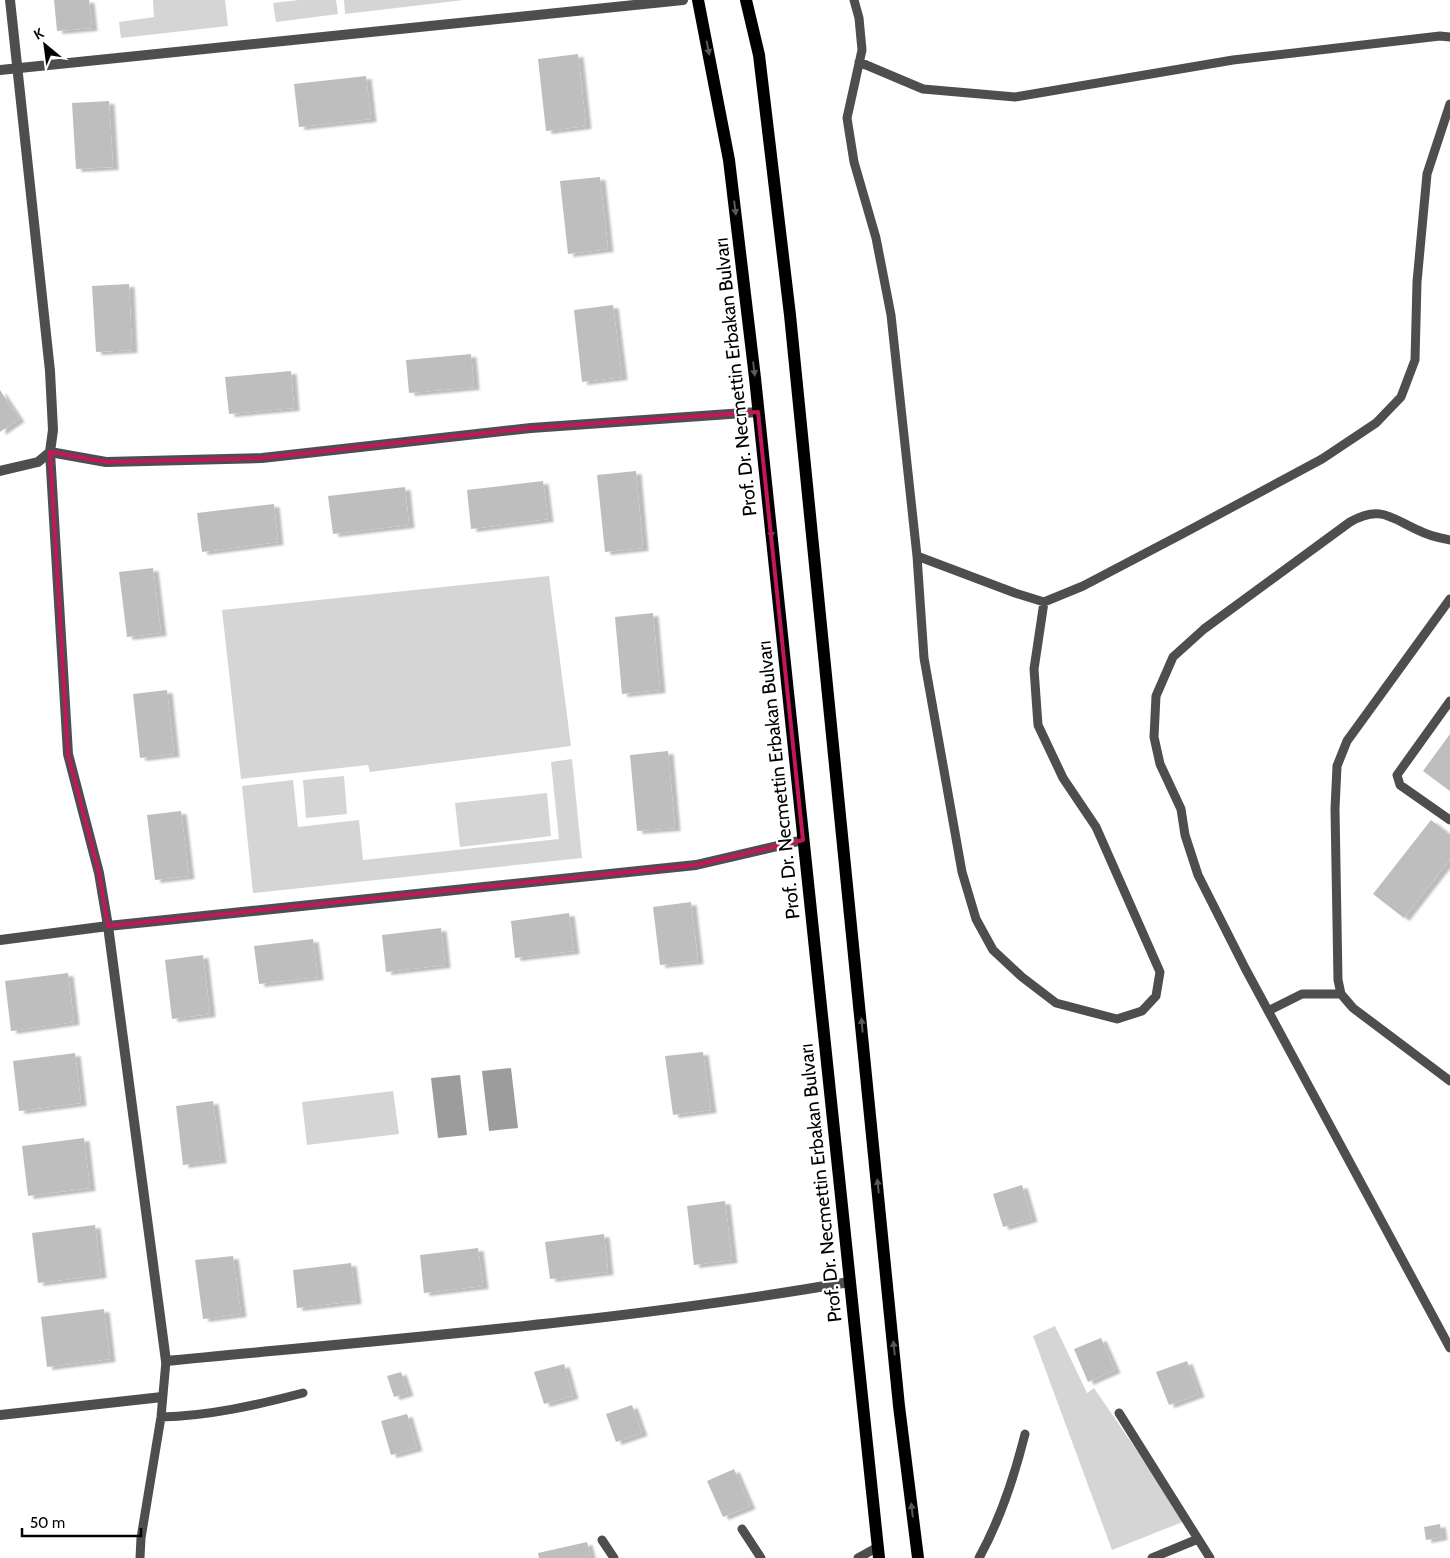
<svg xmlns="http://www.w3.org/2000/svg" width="1450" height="1558" font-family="Cabin,sans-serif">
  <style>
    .green { fill: #d5d5d5 }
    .water { fill: #9c9c9c }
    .building { fill: #bebebe; filter: url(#shadow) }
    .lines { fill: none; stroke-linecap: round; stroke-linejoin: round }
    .lane { stroke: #4e4e4e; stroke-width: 9 }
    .street { stroke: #4e4e4e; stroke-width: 10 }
    .primary { stroke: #000; stroke-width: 12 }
    .oneway { fill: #595959 }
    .marked { fill: none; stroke: #c2185b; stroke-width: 4; stroke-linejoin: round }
    .labels { text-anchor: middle; stroke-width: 4.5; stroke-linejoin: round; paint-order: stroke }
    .street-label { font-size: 19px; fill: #000; stroke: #fff }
  </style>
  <defs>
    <filter id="shadow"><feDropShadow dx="5.5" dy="3" stdDeviation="1" flood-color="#0004"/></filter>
  </defs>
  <rect width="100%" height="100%" fill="#fff"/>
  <!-- green -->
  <path class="green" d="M153,0H225L228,26L121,38L119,22L154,17Z
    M299,0H336L338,14L276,22L273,3Z
    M344,0H464L345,14Z
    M549,576L571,746L370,772L368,765L241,779L222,610Z
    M572,759L582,858L253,893L242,786L293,780L298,827L359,820L363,860L559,839L551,762Z
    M344,776L347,814L306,818L303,780Z
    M547,793L551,836L460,847L455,803Z
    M393,1091L399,1134L307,1145L302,1102Z
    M1055,1326L1087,1393L1094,1388L1185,1521L1112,1550L1033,1336Z"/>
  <!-- water -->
  <path class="water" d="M511,1068L518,1128L489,1131L482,1071Z
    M460,1075L467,1135L438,1138L431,1078Z"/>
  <!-- building -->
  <path class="building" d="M54,0H89L92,28L57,31Z
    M578,54L586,126L546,131L538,59Z
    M366,76L371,119L299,127L294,84Z
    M109,101L113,167L76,169L72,103Z
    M600,177L608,249L568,254L560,181Z
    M129,284L132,350L96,352L92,286Z
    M613,305L622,377L582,382L574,310Z
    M471,354L474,387L409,393L406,360Z
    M291,371L294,408L229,414L225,377Z
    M0,390L19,419L0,432Z
    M636,471L643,548L605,552L597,475Z
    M543,481L548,519L471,529L467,490Z
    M405,487L409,525L333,534L328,496Z
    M274,504L278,542L202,552L197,513Z
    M153,568L161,633L127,637L119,572Z
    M653,613L660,690L622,694L615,617Z
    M167,690L174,754L140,758L133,694Z
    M1450,734V791L1423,771Z
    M668,751L675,828L637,831L630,755Z
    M181,811L189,876L155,880L147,815Z
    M1431,820L1450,835V859L1404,918L1373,894Z
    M691,902L698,961L660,965L653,907Z
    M569,913L574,951L515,958L511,921Z
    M441,928L445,965L386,972L382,935Z
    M313,939L318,977L259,984L254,946Z
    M203,955L210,1014L172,1019L165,960Z
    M68,973L74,1022L11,1031L5,981Z
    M703,1052L711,1110L673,1115L665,1056Z
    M75,1053L81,1103L19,1111L13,1061Z
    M213,1101L221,1160L183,1165L176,1106Z
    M84,1138L90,1188L28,1196L22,1146Z
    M1022,1185L1032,1219L1003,1227L993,1194Z
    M725,1201L732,1260L694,1265L687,1206Z
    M95,1225L101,1275L38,1283L32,1233Z
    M604,1234L608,1272L550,1279L545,1242Z
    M478,1248L483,1286L424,1293L420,1255Z
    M233,1256L241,1314L203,1319L195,1260Z
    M351,1263L356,1301L297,1308L293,1270Z
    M104,1309L110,1359L47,1367L41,1317Z
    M1101,1338L1115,1370L1088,1382L1074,1349Z
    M1187,1361L1199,1394L1169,1405L1156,1372Z
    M564,1364L573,1396L544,1404L534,1372Z
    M401,1372L408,1393L394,1397L387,1376Z
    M632,1405L642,1433L616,1442L606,1414Z
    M407,1414L417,1448L391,1455L381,1421Z
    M734,1469L750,1506L723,1517L707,1481Z
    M1440,1524L1442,1537L1426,1540L1424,1527Z
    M587,1542L591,1558H539L538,1553Z"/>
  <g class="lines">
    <!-- lane -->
    <path class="lane" d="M854,0L859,18L862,50L847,118L854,162L876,238L891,315L917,556L924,658L962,872L976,919L993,950L1022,977L1056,1003L1117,1019L1142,1011L1156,996L1160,972L1096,827L1063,778L1038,725L1034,669L1044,602
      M859,62L923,89L1015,97L1233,60L1440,36L1450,37
      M1450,540C1440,538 1429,536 1420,531C1392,519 1381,504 1350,522L1204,629L1173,657L1156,696L1154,737L1160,764L1181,809L1185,835L1198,875L1245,968L1450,1348
      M917,556L1015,593L1044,602L1083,586L1184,533L1322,459L1376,423L1401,397L1415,360L1417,282L1427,174L1450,104
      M1450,599L1347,741L1337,766L1335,809L1338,980L1341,994L1353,1008L1450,1081
      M1450,701L1397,775L1400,785L1450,820
      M1268,1011L1302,994H1341
      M1119,1413L1210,1558
      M161,1417C209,1416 257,1405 303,1393
      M742,1529L761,1558
      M602,1540L614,1558
      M140,1558L141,1538L161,1417L166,1361
      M858,1558L878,1547
      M979,1558C1001,1518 1014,1478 1025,1434
      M1152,1558L1198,1539"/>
    <!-- street -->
    <path class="street" d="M0,70L683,0
      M758,412L531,428L262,458L106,462L50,452L68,754L99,873L108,926L166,1361C394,1339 623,1321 849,1282
      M0,471L38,462L50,452L53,430L50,371L10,0
      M0,940L108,926L696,865L803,840
      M0,1415L162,1397"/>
    <!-- primary -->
    <path class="primary" d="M698,0L729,160L755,378L879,1558
      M746,0L759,55L790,315L899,1406L918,1558"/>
  </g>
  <!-- one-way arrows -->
  <defs><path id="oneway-solid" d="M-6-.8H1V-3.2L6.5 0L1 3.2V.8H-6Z" transform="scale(1.25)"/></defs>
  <g class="oneway">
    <use href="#oneway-solid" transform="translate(708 48) rotate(79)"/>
    <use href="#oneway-solid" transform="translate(735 208) rotate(83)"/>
    <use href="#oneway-solid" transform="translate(754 369) rotate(83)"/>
    <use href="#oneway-solid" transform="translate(771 531) rotate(84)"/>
    <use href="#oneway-solid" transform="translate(862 1025) rotate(-95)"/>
    <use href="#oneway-solid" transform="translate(878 1186) rotate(-96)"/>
    <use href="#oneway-solid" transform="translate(894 1348) rotate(-96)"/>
    <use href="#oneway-solid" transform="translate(912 1510) rotate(-97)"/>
  </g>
  <!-- marked area -->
  <path class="marked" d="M758,412L803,840L696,865L108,926L99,873L68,754L50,452L106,462L262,458L531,428Z"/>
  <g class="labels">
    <!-- street labels -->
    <g class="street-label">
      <text transform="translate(735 377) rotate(-96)" y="7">Prof. Dr. Necmettin Erbakan Bulvarı</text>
      <text transform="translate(778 780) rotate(-96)" y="7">Prof. Dr. Necmettin Erbakan Bulvarı</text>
      <text transform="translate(820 1183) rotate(-96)" y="7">Prof. Dr. Necmettin Erbakan Bulvarı</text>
    </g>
  </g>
  <!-- north arrow -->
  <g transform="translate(45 45) rotate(331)" stroke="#ffffff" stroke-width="4" paint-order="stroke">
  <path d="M0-4L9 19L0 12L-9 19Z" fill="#000000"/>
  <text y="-8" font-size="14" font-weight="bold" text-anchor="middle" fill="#000000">K</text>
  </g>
  <!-- scale -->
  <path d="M22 1528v8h119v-8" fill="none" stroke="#000000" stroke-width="2.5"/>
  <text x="30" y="1528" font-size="15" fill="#000000" stroke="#ffffff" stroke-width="4" paint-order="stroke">50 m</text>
</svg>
